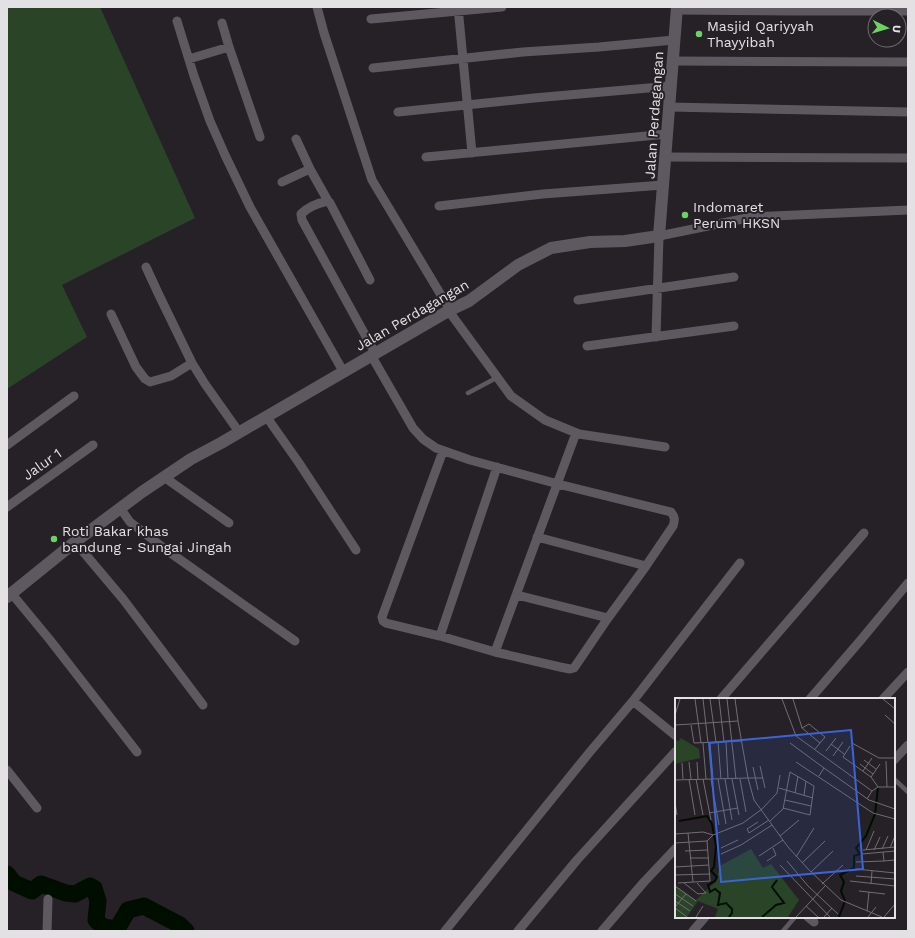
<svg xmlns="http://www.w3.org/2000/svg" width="915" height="938" font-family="'Work Sans',sans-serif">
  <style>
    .green { fill: #294426 }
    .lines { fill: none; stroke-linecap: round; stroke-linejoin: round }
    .river { stroke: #000e00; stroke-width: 17 }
    .lane { stroke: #5e5960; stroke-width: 4.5 }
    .street { stroke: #5e5960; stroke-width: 9 }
    .secondary { stroke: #5e5960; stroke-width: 12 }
    .poi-dot { fill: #6cd362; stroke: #252126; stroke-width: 1.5 }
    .labels { text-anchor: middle; stroke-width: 4; stroke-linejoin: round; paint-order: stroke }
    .poi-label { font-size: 14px; fill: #e3e1e4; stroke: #252126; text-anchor: start }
    .street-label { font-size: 14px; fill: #e3e1e4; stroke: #252126 }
    .inset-river { fill: none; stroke: #000e00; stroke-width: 2 }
    .inset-road { fill: none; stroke: #716e72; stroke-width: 1 }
    .view { fill: #3b64da; fill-opacity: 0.15; stroke: #3b64da; stroke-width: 2 }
    .inset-edge { fill: none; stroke: #e3e1e4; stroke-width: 2 }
  </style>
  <rect width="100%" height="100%" fill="#252126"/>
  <!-- green -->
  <path class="green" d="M7,7H100L195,218L62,285L87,337L7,389Z"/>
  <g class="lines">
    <!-- river -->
    <path class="river" d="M7,874L14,883L32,891L41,884L66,893L75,894L90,886L94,888L98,901L96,920L103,927L117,929L128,910L144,906L180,925L186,931"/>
    <!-- lane -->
    <path class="lane" d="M468,393L498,377
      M894,779L908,792
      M783,931L795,917"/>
    <!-- street -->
    <path class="street" d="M317,7L324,33L372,180L450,310
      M458,7L472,153
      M677,10L793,11H908
      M371,19L502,7
      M177,21L194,76L210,121L225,155L250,207L343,371
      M222,23L229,47L260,137
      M189,59L229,47
      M673,61L908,62
      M373,68L523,52L599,47L674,40
      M669,107L908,112
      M398,112L534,98L671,86
      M296,139L310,169L328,201
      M426,157L667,134
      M665,157L908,158
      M282,182L310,169
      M439,206L543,194L663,185
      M146,267L158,293L192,363L205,384L239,432
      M370,280L330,203L328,201C318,203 308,207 301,214L302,220L375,353
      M578,300L734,277
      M448,310L511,396L545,420L579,434L665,447
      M111,314L136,367L145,379L150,382L171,376L192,363
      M656,337L659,236L752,217L908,210
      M587,346L734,326
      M371,355L413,428L423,439L436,448L470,460L558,484L671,512C675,517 675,520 673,526L646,566L608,618L574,668L570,669L560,667L495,652L440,636L386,623L383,621L382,617L443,451
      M266,416L280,436L299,463L356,550
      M7,445L74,396
      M164,477L229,523
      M7,507L93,445
      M120,508L130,522L165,549L295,641
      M537,537L646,566
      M75,542L123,599L203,705
      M12,594L50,640L137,752
      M517,595L608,618
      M440,636L497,467
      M495,652L576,433
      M721,699L864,533
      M810,699L860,641L908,583
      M883,699L908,672
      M633,701L676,736
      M894,760L908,745
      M7,770L37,808
      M808,917L814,922
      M47,931L48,899
      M445,931L589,753L633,701L740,563
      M518,931L577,860L676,751
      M602,931L644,882L676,848
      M693,931L705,917"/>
    <!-- secondary -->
    <path class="secondary" d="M7,597L75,542L142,492L191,459L221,443L450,310L469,301L518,265L551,248L590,242L625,241L659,236L677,7"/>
  </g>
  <!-- markers -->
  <g class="poi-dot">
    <circle cx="699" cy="34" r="4"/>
    <circle cx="685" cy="215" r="4"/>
    <circle cx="54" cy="539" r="4"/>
  </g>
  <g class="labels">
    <!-- poi labels -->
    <g class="poi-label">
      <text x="707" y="31">Masjid Qariyyah<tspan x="707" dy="16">Thayyibah</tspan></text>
      <text x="693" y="212">Indomaret<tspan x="693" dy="16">Perum HKSN</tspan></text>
      <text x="62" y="536">Roti Bakar khas<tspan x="62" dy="16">bandung - Sungai Jingah</tspan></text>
    </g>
    <!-- street labels -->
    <g class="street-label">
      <text transform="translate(654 115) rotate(-86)" y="5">Jalan Perdagangan</text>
      <text transform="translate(412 315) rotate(-30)" y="5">Jalan Perdagangan</text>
      <text transform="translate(42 464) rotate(-35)" y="5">Jalur 1</text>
    </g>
  </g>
  <!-- overview -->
  <g transform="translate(675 698)">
    <rect width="220" height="220" fill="#252126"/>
    <path d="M6,40L24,51L25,60L0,66V42L4,43ZM76,151L88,170L96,166L124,202L113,219H40L43,211L23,203L12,219H0V187L21,202L41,183L45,168Z" fill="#294426"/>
    <path class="inset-river" d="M4,123L32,118L37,126L41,148L39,169L36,173L42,179L40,183L33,187L35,194L40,191L45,195L43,207L51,205L57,211V215L54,219M87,219L101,207L109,205L97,189L102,182M164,219L170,203L166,193L169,184L165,177L179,170V158L185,156L181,150L191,138L200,116L203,90"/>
    <path class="inset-road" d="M20,1L26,45M28,1L33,45M35,1L41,44M44,1L49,44M52,1L61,81M60,1L63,23M107,1L121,38L197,93M118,1L127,30L145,45M208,1L220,11M0,17L5,1M210,17L220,26M0,27L63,23L73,80H88M16,27L19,45L66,43M127,30L134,26L150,39L140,51M43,44L46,81M51,44L53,81M28,45L31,81M35,45L38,81M115,45L149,70L144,78M177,45L204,60H220M156,46L169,56M175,48L168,59L196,79L203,89M151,53L161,40M158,58L168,44M189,62L201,71M211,63L212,89M14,64L16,81M22,64L23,81M121,64L198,115L220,121M7,65L8,81M185,66L198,76M85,68L90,90M78,69L83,92M149,70L194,102L220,111M188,73L197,60M196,79L205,66M14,81L20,117M21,81L28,117M28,81L36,122M36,81L44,127M43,81L51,126M50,81L57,122M57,81L64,117M65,81L71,114M0,82L73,80L79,102L113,149L134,172L166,202L207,219M104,90L138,100M120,95L123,78M129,97L131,83M192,101L197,93L203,89H220M110,102L136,108M0,104L2,117M87,111L102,95L105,77M34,115L63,110M95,123L108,111L115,74L139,88L135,117L108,110M83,124L72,131L74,135L94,122M13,135L18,184M0,136L28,134L38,137M105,138L124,122M0,145L32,143M46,150L63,142M215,150L220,138M207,151L213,138M188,152L220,149M191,152L199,133M199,152L205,139M10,153L33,152M208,154L209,163L220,162M46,156L66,147L97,127M187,156L220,153M84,158L108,142M121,159L139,130M16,160H34M92,163L101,157L98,150M112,163L133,188L163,216M181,164L209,163M127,165L150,143M105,167L155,219M0,169L34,167M181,171L220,175M136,174L158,153M0,177L35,176M181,178L220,181M175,183L220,188M3,185L35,183L32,143L38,137L68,125L87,111M9,185L23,196L31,195L22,185M147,186L168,167M196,186L197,173M0,188L21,203M184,193L210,196M0,196L18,208M0,203L15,213M131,208L143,219M0,209L11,196M0,210L12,219M192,213L194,194M21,219L28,208M121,219L150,188M149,219L157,210M193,219L201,209M209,219L220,206"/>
    <path class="view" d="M176,32L188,171L46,184L34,45Z"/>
    <rect width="220" height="220" class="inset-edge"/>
  </g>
  <!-- border -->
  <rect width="915" height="938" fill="none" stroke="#e3e1e4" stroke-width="16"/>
  <!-- north arrow -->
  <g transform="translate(887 28) rotate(95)"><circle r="19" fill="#252126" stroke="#716e72"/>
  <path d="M0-3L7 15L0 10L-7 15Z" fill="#6cd362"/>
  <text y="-6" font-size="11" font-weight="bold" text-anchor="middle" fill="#e3e1e4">U</text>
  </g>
</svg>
